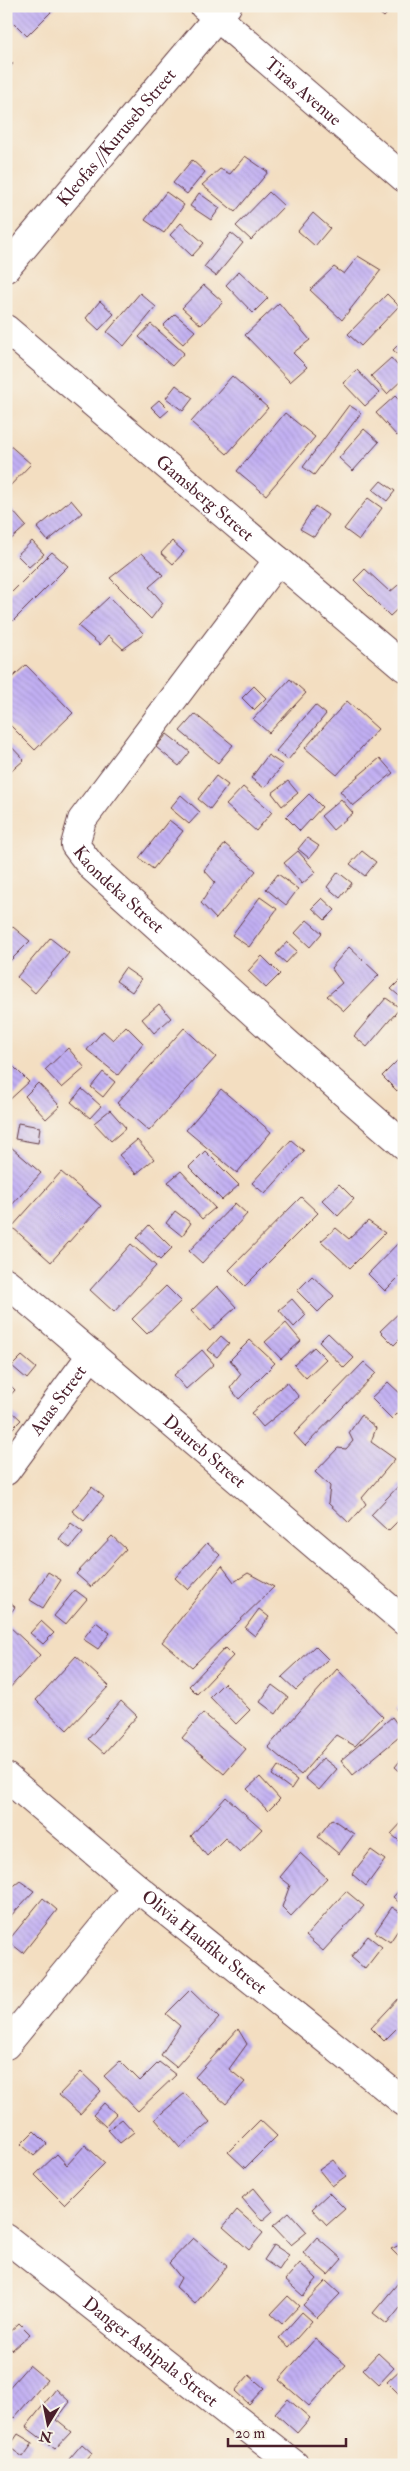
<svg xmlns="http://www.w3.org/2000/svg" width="410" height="2471" font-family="'IM FELL Double Pica',serif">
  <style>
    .building { fill: url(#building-back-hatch) }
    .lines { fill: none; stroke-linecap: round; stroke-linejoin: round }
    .minor-casing { stroke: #633c42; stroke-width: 30 }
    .tertiary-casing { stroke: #633c42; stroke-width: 30 }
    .minor { stroke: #fff; stroke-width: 28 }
    .tertiary { stroke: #fff; stroke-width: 28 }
    .labels { text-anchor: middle; stroke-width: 5; stroke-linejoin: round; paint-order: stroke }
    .street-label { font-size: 18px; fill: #4a1f2b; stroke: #f7f3e8 }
  </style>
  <defs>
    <pattern id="building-back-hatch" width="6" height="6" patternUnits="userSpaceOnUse" patternTransform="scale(1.25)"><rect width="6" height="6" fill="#c1aff3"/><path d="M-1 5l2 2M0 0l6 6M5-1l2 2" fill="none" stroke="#a796d0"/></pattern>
  </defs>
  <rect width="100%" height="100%" fill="#f7f3e8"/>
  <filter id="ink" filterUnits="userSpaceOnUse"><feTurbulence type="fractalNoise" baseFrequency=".02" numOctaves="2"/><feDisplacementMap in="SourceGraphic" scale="10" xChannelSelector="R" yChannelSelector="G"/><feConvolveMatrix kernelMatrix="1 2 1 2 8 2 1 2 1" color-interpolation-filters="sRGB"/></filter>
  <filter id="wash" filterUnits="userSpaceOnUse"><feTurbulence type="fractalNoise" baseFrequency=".0096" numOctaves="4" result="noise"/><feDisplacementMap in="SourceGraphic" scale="20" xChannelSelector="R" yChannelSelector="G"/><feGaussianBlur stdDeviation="1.12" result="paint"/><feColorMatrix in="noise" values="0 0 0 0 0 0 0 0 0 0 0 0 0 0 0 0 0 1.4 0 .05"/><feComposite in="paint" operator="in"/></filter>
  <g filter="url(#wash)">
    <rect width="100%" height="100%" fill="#f3dec1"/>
    <g id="blocks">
      <!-- building -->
      <path class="building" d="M6,6H57L27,36L6,15Z
        M371,6H394L384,17Z
        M6,57L13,64L6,71Z
        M245,156L268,172L235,212L202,185L220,169L230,174Z
        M192,160L205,172L187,194L173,183Z
        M166,192L184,205L164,233L145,220Z
        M269,192L284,206L251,240L236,226Z
        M199,193L220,208L211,220L190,206Z
        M313,213L330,228L315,246L298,231Z
        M181,223L204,243L192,256L170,235Z
        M231,233L243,243L216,276L204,267Z
        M358,256L381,270L342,320L310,290L334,267L344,274Z
        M239,271L268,298L253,313L226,285Z
        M204,285L223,302L201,325L182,308Z
        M140,293L156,307L124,346L107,332Z
        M387,294L399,306L361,346L348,334Z
        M100,301L114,314L99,330L86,318Z
        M279,303L310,340L293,353L307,367L290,382L245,335Z
        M175,314L195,331L183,344L163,326Z
        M151,324L184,353L172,366L139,337Z
        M404,339V360L393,350Z
        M391,358L404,373V378L387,394L371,376Z
        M357,370L379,393L365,406L343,383Z
        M232,376L268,408L227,454L191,422Z
        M176,385L193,398L183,411L166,398Z
        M395,396L404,405V430L397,436L376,413Z
        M159,400L169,410L161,417L151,407Z
        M349,405L361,413L314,475L303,467Z
        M285,413L315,437L266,495L237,471Z
        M364,429L379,442L353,471L339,458Z
        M7,443L31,464L6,490V445Z
        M381,481L395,491L387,501L373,490Z
        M368,498L382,508L359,540L344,529Z
        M71,500L82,513L48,541L37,528Z
        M6,503L26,526L8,542L6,540Z
        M315,506L328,515L314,537L300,529Z
        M32,541L44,554L29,567L17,555Z
        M172,541L184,552L173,564L161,553Z
        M52,552L68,566L13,621L6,615V598Z
        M142,553L163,575L149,587L163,603L151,619L110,578Z
        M365,569L390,592L404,580V603L390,616L354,580Z
        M109,597L144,634L123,649L108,635L100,645L78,626Z
        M26,665L73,713L35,750L6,721V683Z
        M290,679L306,693L269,733L253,719Z
        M254,686L266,698L254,710L242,698Z
        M347,701L378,729L337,775L305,748Z
        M315,705L326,714L288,760L276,751Z
        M195,714L233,745L218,763L180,731Z
        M167,734L190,752L179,766L156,747Z
        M6,741L24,760L8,774L6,773Z
        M268,755L283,765L264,788L251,778Z
        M380,758L393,773L353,806L340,791Z
        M216,776L228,785L210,809L198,799Z
        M288,781L298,793L282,806L272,793Z
        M243,787L272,812L256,831L226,805Z
        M309,794L322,807L300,831L286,817Z
        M181,795L200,812L189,824L170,808Z
        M341,799L353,813L333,830L321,816Z
        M169,820L183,831L153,869L139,858Z
        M307,838L319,846L309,858L298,849Z
        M225,844L256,871L216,919L201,903L215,882L204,870Z
        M298,851L316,872L302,884L284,863Z
        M362,851L376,862L365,876L350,864Z
        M338,872L352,883L340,898L327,887Z
        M278,874L298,889L286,905L266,889Z
        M260,897L277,909L249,947L232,935Z
        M322,898L335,910L325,920L312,908Z
        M307,920L322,933L310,947L295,933Z
        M13,927L30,941L6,965V931Z
        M50,938L69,953L35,993L17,977Z
        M287,942L297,951L286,963L276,954Z
        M349,947L379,975L344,1011L327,996L342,983L331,968Z
        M262,956L280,974L266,988L248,971Z
        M125,968L141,979L132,992L116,981Z
        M404,976V1000L391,989Z
        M386,998L400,1008L367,1047L354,1036Z
        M159,1004L171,1018L154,1033L142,1019Z
        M126,1026L143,1043L118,1075L87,1050L103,1031L113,1040Z
        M184,1028L216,1057L149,1131L117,1103Z
        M68,1048L85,1068L62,1088L45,1070Z
        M404,1054V1084L397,1091L382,1076Z
        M6,1059L29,1082L6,1103Z
        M103,1072L115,1082L103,1097L91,1087Z
        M38,1083L60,1106L46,1119L25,1096Z
        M82,1089L101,1106L90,1118L71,1102Z
        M221,1089L271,1132L237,1173L186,1130Z
        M110,1110L126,1128L111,1141L94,1123Z
        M18,1123L40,1127L38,1143L15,1139Z
        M137,1140L154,1159L136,1174L119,1155Z
        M291,1140L304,1151L265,1194L252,1183Z
        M11,1147L41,1173L10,1207L6,1204V1152Z
        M205,1151L239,1185L222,1200L189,1167Z
        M181,1171L215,1208L202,1219L168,1182Z
        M61,1172L101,1206L51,1262L12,1227Z
        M339,1184L354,1199L338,1216L322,1200Z
        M301,1197L318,1213L245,1286L229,1270Z
        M235,1203L247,1214L202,1263L189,1251Z
        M175,1211L191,1223L182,1236L166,1223Z
        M368,1221L385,1233L350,1268L321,1241L336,1228L349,1239Z
        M149,1225L172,1248L160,1260L137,1238Z
        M404,1237V1272L385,1291L368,1274Z
        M131,1244L156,1266L114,1312L90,1290Z
        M312,1276L334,1296L318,1312L297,1291Z
        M166,1286L181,1301L147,1334L132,1319Z
        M217,1286L236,1307L210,1331L191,1311Z
        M292,1299L306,1315L294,1327L279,1310Z
        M404,1308V1335L394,1345L380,1331Z
        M286,1323L301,1341L281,1359L265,1342Z
        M328,1333L354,1358L344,1368L319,1342Z
        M221,1336L229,1343L217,1357L208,1350Z
        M250,1340L275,1363L239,1399L230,1388L241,1374L230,1360Z
        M314,1347L326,1359L306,1378L294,1365Z
        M202,1350L214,1364L186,1389L174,1375Z
        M22,1356L36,1368L27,1379L12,1366Z
        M364,1362L376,1373L305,1446L294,1434Z
        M6,1381L15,1390L6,1400Z
        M287,1382L299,1397L263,1427L251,1413Z
        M388,1382L404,1397V1407L392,1419L371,1398Z
        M6,1406L21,1420L6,1435Z
        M361,1415L376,1428L371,1442L395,1459L362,1498L366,1504L349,1523L328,1503L330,1486L315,1472L338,1448L346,1449L353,1441L349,1433Z
        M404,1480V1515L388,1531L371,1515Z
        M92,1487L104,1497L84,1521L72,1511Z
        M71,1523L83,1532L70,1548L59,1539Z
        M112,1536L126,1549L91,1587L76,1574Z
        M207,1543L220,1555L188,1590L175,1578Z
        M222,1566L234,1582L248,1573L274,1587L192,1667L162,1642Z
        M48,1572L61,1580L43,1608L30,1600Z
        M75,1590L87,1599L65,1625L54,1616Z
        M6,1600L15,1607L6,1619Z
        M259,1609L269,1617L255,1636L245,1628Z
        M41,1621L54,1633L43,1644L30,1633Z
        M96,1622L110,1633L98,1649L83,1639Z
        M9,1626L40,1655L6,1692V1629Z
        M315,1646L328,1659L296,1690L282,1677Z
        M225,1648L233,1656L197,1694L189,1686Z
        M76,1656L109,1686L67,1730L36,1700Z
        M337,1669L383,1717L355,1746L336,1735L301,1775L268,1747Z
        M224,1683L250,1710L236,1724L210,1697Z
        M272,1685L288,1697L276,1714L260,1702Z
        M121,1701L137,1716L104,1753L88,1739Z
        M404,1701V1715L396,1709Z
        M203,1713L246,1749L224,1774L182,1738Z
        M392,1717L404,1733L353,1775L341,1760Z
        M404,1756V1775L395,1767Z
        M323,1758L337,1769L319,1790L305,1778Z
        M278,1766L297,1780L291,1789L272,1775Z
        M260,1777L280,1799L268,1811L247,1789Z
        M226,1797L262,1829L240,1852L225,1838L207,1856L191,1836Z
        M332,1819L354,1834L339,1854L318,1837Z
        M404,1820V1845L391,1834Z
        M371,1850L385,1860L366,1886L352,1874Z
        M300,1853L327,1878L291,1916L282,1907L290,1885L280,1877Z
        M20,1881L34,1891L6,1921V1892Z
        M404,1885V1907L393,1897Z
        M346,1891L364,1906L323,1951L306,1936Z
        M43,1898L57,1910L23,1953L8,1941Z
        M392,1907L404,1915V1921L390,1942L375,1932Z
        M368,1936L382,1947L365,1969L351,1957Z
        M6,1967L13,1972L6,1980Z
        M190,1990L219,2018L176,2067L161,2055L180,2026L166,2014Z
        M401,1996L404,1998V2021L384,2041L371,2028Z
        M238,2029L247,2044L229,2069L245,2082L226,2104L195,2077Z
        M120,2061L140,2081L159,2062L176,2075L138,2111L104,2076Z
        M81,2072L101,2091L80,2114L59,2095Z
        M185,2093L210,2122L180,2148L155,2119Z
        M104,2103L116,2114L105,2126L93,2115Z
        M122,2119L134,2132L120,2143L108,2130Z
        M260,2120L277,2136L245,2168L228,2152Z
        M34,2131L47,2144L34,2156L21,2144Z
        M85,2145L105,2163L64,2204L35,2175L57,2154L67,2165Z
        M333,2160L346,2176L332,2186L319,2170Z
        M254,2188L273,2211L262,2221L242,2198Z
        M329,2193L345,2209L327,2225L312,2209Z
        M237,2210L263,2233L249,2250L223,2227Z
        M289,2212L307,2232L291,2245L273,2226Z
        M317,2237L342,2259L328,2275L303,2253Z
        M193,2238L227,2266L195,2304L176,2287L181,2278L169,2263Z
        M404,2243V2262L391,2249Z
        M274,2245L289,2255L279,2270L264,2260Z
        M300,2263L317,2279L303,2296L285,2280Z
        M403,2277L404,2303L387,2324L373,2313Z
        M326,2281L340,2294L317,2318L303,2305Z
        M288,2296L299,2306L282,2324L271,2314Z
        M302,2312L312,2321L289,2347L279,2338Z
        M19,2323L30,2334L12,2350L6,2343V2335Z
        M315,2339L346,2365L309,2406L279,2380Z
        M378,2353L394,2368L379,2384L363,2369Z
        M29,2365L47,2380L14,2418L6,2411V2391Z
        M404,2366V2399L387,2382Z
        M249,2375L264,2388L249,2404L235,2391Z
        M56,2389L70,2402L56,2420L71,2432L55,2449L26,2427Z
        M288,2399L310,2418L297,2433L275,2413Z
        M18,2434L33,2443L23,2457L9,2447Z
        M82,2444L92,2453L82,2465H64Z"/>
    </g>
  </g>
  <g filter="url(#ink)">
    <use href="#blocks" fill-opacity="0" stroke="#633c42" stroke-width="1"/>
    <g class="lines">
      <!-- minor casing -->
      <g class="minor-casing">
        <g id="minor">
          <path id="s1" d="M204,6L404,178"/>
          <path id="s2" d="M6,329L404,667"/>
          <path id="s3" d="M278,560L82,820L75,845L92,867L289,1045L404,1145"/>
          <path id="s4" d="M6,1282L404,1621"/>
          <path id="s5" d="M6,1471L92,1354"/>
          <path id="s6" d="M6,1777L136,1887L404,2102"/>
          <path d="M6,2045L136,1887"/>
          <path id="s7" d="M6,2238L295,2465"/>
        </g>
      </g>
      <!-- tertiary casing -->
      <g class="tertiary-casing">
        <g id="tertiary">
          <path id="s8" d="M6,268L227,6"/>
        </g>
      </g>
      <!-- minor -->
      <use href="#minor" class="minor"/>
      <!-- tertiary -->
      <use href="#tertiary" class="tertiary"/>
    </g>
  </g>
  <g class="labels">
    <!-- street labels -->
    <g class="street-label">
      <text dy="6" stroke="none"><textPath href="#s1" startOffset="131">Tiras Avenue</textPath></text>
      <text dy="6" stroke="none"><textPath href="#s8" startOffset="171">Kleofas //Kuruseb Street</textPath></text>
      <text dy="6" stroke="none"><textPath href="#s2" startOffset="261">Gamsberg Street</textPath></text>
      <text dy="6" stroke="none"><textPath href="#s3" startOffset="414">Kaondeka Street</textPath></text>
      <text dy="6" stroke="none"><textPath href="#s5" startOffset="88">Auas Street</textPath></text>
      <text dy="6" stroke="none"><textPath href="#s4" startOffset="261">Daureb Street</textPath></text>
      <text dy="6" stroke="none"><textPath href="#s6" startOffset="258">Olivia Haufiku Street</textPath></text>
      <text dy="6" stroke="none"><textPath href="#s7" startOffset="184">Danger Ashipala Street</textPath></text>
    </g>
  </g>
  <!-- margin -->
  <rect width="410" height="2471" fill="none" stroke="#f7f3e8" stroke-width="25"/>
  <!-- north arrow -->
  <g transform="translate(48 2424) rotate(190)" stroke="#f7f3e8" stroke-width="4" paint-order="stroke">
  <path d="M0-4L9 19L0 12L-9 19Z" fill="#4a1f2b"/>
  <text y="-8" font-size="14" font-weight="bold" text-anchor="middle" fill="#4a1f2b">N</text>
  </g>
  <!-- scale -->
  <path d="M228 2438v8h118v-8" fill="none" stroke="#4a1f2b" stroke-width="2.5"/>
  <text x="235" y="2438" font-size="15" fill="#4a1f2b" stroke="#f7f3e8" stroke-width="4" paint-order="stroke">20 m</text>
</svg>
